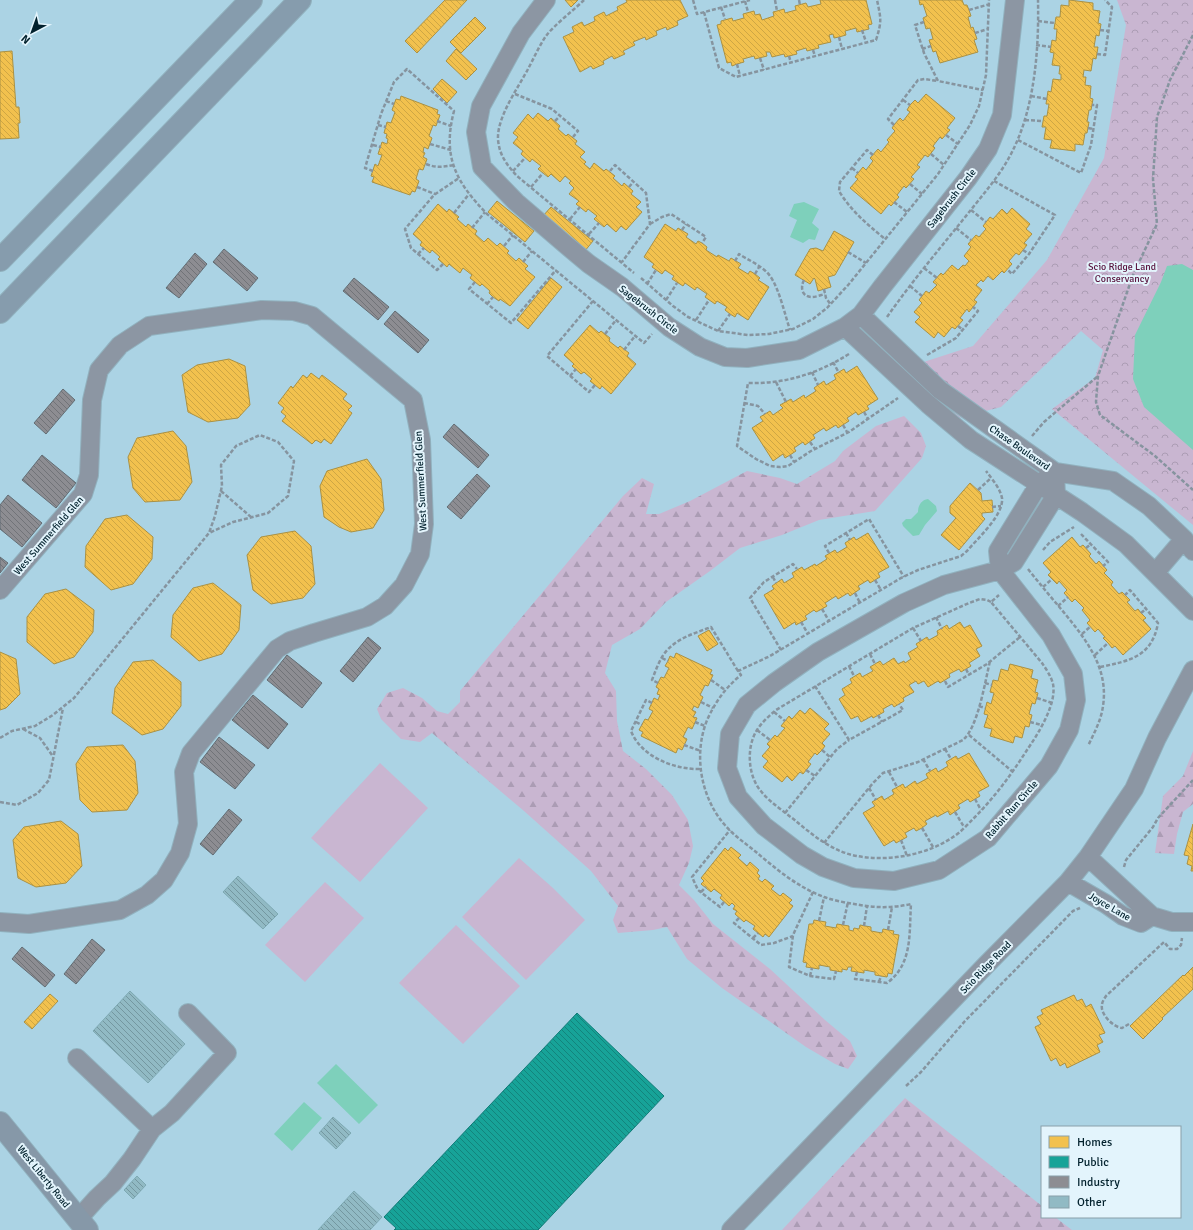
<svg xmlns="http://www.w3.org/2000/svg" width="1193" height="1230" font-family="Signika,sans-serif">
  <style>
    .forest { fill: url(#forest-firs) }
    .park { fill: url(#park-crowns) }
    .pitch { fill: #c9b6d1 }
    .water { fill: #7ed0bb }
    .homes { fill: url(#homes-back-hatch); stroke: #aa9144 }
    .public { fill: url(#public-back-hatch); stroke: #117c78 }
    .industry { fill: url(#industry-back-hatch); stroke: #636d74 }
    .building { fill: url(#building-back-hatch); stroke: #7ea9b3 }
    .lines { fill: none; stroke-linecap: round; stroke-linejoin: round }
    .minor-casing { stroke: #91b1be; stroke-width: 20 }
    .major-casing { stroke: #91b1be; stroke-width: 24 }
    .highway-casing { stroke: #91b1be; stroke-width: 24 }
    .path { stroke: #86949f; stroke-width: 2.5; stroke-dasharray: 4 2; stroke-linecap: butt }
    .minor { stroke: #8c96a3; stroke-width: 18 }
    .major { stroke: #8698a8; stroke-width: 22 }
    .highway { stroke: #869cad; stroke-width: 22 }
    .labels { text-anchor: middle; stroke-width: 4; stroke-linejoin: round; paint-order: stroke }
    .street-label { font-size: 10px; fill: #02212d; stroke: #e3f4fc }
    .park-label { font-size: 10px; fill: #58123d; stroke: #e3f4fc }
  </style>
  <defs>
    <pattern id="forest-firs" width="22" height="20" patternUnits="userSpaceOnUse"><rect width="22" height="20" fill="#c9b6d1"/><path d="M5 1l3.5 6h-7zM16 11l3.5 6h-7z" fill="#ab9cb4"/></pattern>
    <pattern id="park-crowns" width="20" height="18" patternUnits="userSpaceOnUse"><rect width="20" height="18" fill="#c9b6d1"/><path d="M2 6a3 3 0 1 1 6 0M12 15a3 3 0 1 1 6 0" fill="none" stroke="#ab9cb4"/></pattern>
    <pattern id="homes-back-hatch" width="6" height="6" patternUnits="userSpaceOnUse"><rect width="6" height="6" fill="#f2c14e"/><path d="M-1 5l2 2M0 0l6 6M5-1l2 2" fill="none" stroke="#cea644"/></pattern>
    <pattern id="public-back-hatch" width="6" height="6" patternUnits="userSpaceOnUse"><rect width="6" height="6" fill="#17a398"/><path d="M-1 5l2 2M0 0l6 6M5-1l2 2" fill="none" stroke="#13847c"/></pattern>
    <pattern id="industry-back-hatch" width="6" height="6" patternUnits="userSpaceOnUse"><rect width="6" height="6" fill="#8d8d92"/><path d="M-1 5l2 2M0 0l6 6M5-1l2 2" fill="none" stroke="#717378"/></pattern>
    <pattern id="building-back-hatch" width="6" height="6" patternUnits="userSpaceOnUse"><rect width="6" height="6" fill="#91bac4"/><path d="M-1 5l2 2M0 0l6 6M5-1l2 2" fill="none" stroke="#7497a0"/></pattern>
  </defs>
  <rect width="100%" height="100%" fill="#abd3e4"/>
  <!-- forest -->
  <path class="forest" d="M904,416L921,433L926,446L922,458L875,511L819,520L782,535L740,548L710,571L666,602L640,629L612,645L605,673L616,691L617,721L623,751L646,769L672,795L688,820L693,846L689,863L679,885L694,900L713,924L770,969L825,1020L850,1041L857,1056L848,1069L835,1064L806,1047L722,988L687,959L667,927L653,930L618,933L613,920L618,906L591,871L524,811L432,733L420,742L401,739L381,719L377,709L387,693L403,688L422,698L437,711L448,714L460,702V691L623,496L642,478L654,484L646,514H659L690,501L747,471L780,478L797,484L835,461L843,451L876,426Z
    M1193,751V804L1183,812L1177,834L1174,854L1155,853L1163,796L1183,776Z
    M905,1098L1042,1206V1217H1055L1072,1230H782Z"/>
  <!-- park -->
  <path class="park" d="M1117,0H1193V525L1052,409L1095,378L1103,350L1081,331L1001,407L947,421L899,370L973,346L1047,260L1104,158L1126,25Z"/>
  <!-- pitch -->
  <path class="pitch" d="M380,763L428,808L360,882L311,838Z
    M519,858L553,888L585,920L526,980L462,917Z
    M325,882L364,918L305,982L265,945Z
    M456,925L520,986L463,1044L399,983Z"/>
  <!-- water -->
  <path class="water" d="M804,202L819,209L812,223L819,229L815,240L809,239L803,243L790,237L797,220L789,216L794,204Z
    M1182,264L1193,270V450L1144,407L1133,379L1135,335L1161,282L1167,266Z
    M928,499L936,506L937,511L925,525L919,535L913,536L903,526L902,523L906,519H911L918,512C918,506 921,500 928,499Z
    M336,1064L378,1105L359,1124L317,1083Z
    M304,1102L322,1118L292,1151L274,1134Z"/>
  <!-- homes -->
  <path class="homes" d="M445,0H467L417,53L405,41Z
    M565,0H578L571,7Z
    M626,0H680L688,16L677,21L678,25L667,30L666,27L656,31L657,35L646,40L645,37L633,42L635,45L623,51L625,54L614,59L612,56L603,61L604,64L593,69L591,66L580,72L563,37L574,32L572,27L582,22L584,26L595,21L594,17L604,12L606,16L618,10L617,7L627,2Z
    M820,0H866L872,24L868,25L869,29L857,32L856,28L845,31L846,35L839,37L834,38L833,34L829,35L831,42L818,45L819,48L807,51L806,48L796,51L797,54L785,57L784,54L772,57L770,52H766L767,56L755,59L754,56L743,59L744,62L737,64L732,66L731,62L727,63L717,25L721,24V21L732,18L733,21L744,18L743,14L754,11L755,15L760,14L762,20L774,16L773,12L777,11L784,9L785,13L796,10L795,6L806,3L808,7L821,4Z
    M919,0H962L964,5H967L969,10L971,16L968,17L971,28L973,27L977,39L974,40L978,52L940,63L936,51L933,52L929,40L933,39L930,28L926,29L923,18L927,16L923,4L920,5Z
    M1069,0L1093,3V10L1100,11L1098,23L1101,24L1099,36L1096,35L1094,47H1098L1096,59L1093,58L1091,71L1084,70L1083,77H1086L1085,85L1091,86L1090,98L1093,99L1091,110H1089L1087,122H1089L1087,133H1085L1083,145L1075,144V151L1050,148L1052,140L1044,139L1046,127H1042L1044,116H1047L1049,104H1046L1048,91L1051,92L1053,79L1061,80V74H1059L1060,66L1052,65L1054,53L1050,52L1052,40L1056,41L1057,29H1054L1056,17H1060L1061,5L1069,6Z
    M475,17L486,28L461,53L450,42Z
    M456,49L477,69L466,80L446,61Z
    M12,51L16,107H19L20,123H18L19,138L0,139V52Z
    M442,79L457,92L447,103L433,89Z
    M926,94L955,118L947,128L950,130L942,139L940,137L933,146L935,148L928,157L925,155L917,165L920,167L911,177L914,179L906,188L904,186L897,195L899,197L891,206L889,204L881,214L850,188L858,179L855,177L858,173L863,167L866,170L873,161L870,158L878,149L881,152L889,142L887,140L895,131L892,128L894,125L900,118L903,121L910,112L907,110L910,105L915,100L918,103Z
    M401,96L438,110L437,114L440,115L436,126L433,125L429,136L432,138L428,149L424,147L423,152L425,153L423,157L427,159L423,170L419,169L416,179L419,181L415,192L412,191L410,195L372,182L374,177L371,176L375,164L378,166L382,155L378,154L382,142L387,144L388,139L386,138L387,134L384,133L387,122L391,123L395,112L392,110L396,99L400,100Z
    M538,113L548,121L551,118L560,126L558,129L566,136L568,134L577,141L575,144L585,152L580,157L586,162L584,164L590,169L594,163L604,171L606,169L615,176L613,178L622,186L624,183L633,191L631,194L641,202L636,207L642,212L626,230L621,226L616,232L607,224L604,227L594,219L597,216L588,209L586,212L576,204L579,201L569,194L574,188L569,183L571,181L565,176L560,182L551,174L548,177L538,169L541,166L532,159L530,162L521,154L523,151L513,143L518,137L513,133L528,114L533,119Z
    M497,201L534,231L525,242L488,212Z
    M438,204L447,212L449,209L459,217L457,219L466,227L468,224L477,231L475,234L484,242L488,238L497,246L500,243L509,251L507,253L516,261L519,258L528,266L525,269L535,277L510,306L500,299L499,301L493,297L489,293L490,291L482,284L480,286L470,278L472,275L463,268L460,273L449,264L447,267L438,259L440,257L432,250L430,253L420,245L422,242L413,234Z
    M551,207L593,241L584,252L542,217Z
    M1012,208L1030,224L1026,229L1032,234L1024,243L1027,245L1019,255L1016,253L1009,261L1012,264L1004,273L1002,271L993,280L988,276L983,282L981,280L976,285L982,290L974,300L977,302L969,312L967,309L960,318L963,320L955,329L952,327L944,337L938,332L934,338L915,322L920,317L914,312L922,303L919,300L926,291L929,293L937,285L933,282L941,273L943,275L952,265L958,270L963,265L965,266L969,261L964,256L971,247L968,244L976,235L979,237L986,229L983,226L990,217L993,219L1002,209L1007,214Z
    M665,224L676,231L678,228L688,234L686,237L696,244L698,241L702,243L707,247L706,250L717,257L718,255L729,261L731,258L741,264L738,268L748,274L750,271L755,274L760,278L758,280L769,287L748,320L737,313L735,317L730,314L725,310L727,307L717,301L715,304L705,297L707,294L697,287L695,290L685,283L683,286L672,279L674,276L665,270L662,274L652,267L654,264L644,257Z
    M834,231L854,242L835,275L828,277L831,287L818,291L815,279L814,278L810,284L795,275L810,249L816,248L823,251Z
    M551,278L562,287L528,329L517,320Z
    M590,325L599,333L601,331L610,338L609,341L618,348L620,346L629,353L627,356L636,364L611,394L602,386L600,389L590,381L592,379L584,372L581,374L572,366L574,364L564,355Z
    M229,359L245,366L250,405L238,418L208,422L188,412L182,375L197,365Z
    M857,366L878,399L867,406L869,409L858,415L856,412L847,418L849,421L838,428L836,425L826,431L824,428L813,435L815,438L805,445L803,442L794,448L796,451L790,455L785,458L783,454L773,461L752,428L763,421L760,417L770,411L773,415L783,408L780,405L791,399L793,402L804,395L805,398L816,391L814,388L818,385L824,381L826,385L836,379L834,375L844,369L846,373Z
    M311,373L319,379L322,375L347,394L343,399L352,406L348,410L352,413L331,444L324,439L321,443L316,440L312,444L282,421L286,416L281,412L284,408L278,403L291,386L293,388L303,375L307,378Z
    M173,431L186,446L192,482L180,500L145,502L133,488L128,457L137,438Z
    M367,459L381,479L384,510L373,528L351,532L339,527L324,517L320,486L327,471Z
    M970,483L981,493L982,501L992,500L993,512L982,513V516L985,519L959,550L941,535L956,518L950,513V506Z
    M127,515L153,537L152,559L133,584L111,590L85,567L86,546L105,519Z
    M295,531L311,546L315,584L303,598L271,604L253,590L247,555L261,537Z
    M868,533L889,567L878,573L880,577L870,583L868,580L858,586L860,589L850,596L848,593L838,599L836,596L825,603L827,606L822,609L816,612L814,610L805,616L807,619L796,625L795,622L784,629L764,595L774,589L772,586L782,579L784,583L794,577L792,573L802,567L804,570L815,564L816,566L827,559L825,556L835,550L837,553L847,547L845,543L854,537L856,540Z
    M1072,537L1080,547L1083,545L1091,554L1089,556L1096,564L1099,561L1107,570L1104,573L1113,582L1111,585L1119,594L1122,592L1130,600L1127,602L1135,611L1138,609L1141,613L1146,618L1143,620L1151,629L1123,655L1115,646L1112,648L1108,643L1103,638L1105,637L1098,629L1095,632L1087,623L1090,620L1082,610L1084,608L1075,599L1072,602L1064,593L1067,590L1059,581L1057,584L1048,575L1051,572L1043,563Z
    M213,583L241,605L239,630L222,654L199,661L171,637L173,615L193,588Z
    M66,589L94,610L93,632L74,657L54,664L27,642V617L45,594Z
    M960,622L964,628L970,625L982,646L976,649L980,656L969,663L971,666L961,672L959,669L949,674L950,677L940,683L938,681L928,687L924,681L918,684L916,681L909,685L914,692L903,698L904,701L894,707L892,704L883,709L884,712L873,718L872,716L861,722L858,716L851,719L839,699L845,695L842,689L852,683L850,679L860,673L862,677L873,671L870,667L880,661L883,665L894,658L898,664L904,661L905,663L911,659L908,653L918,647L916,644L927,637L929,640L938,635L937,631L947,625L949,629Z
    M709,630L718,644L707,651L698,636Z
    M0,652L16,659L20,694L6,708L0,710Z
    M676,653L712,670L710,674L713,675L708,686L705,685L700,695L703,697L698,708L694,706L692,710L696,712L693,717L697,718L692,729L688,727L683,737L687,739L682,750L678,748L676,753L641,736L643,732L639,730L645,719L648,720L653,711L649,709L654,698L658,700L660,695L657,694L659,689L656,687L661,677L664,678L669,668L665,666L668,661L670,656L674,658Z
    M153,660L181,682V706L163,729L142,735L112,713L115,688L133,662Z
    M1010,664L1033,670L1031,678L1038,680L1035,692L1038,693L1035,704L1032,703L1029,714L1032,715L1029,727L1025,726L1022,738L1015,736L1013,743L990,736L992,729L984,727L988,715L984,714L987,702L991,704L994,693L990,692L993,680L998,681L1001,669L1008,671Z
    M810,708L829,724L824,729L830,734L822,743L825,746L822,750L817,755L815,753L808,762L811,764L803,774L800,772L792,781L787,776L782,782L763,767L768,761L762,756L770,747L767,744L775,735L777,737L785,728L781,726L789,716L792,719L800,710L805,714Z
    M123,745L135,761L138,793L127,810L92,812L80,800L76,764L87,747Z
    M969,753L989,786L978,792L980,796L970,802L968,799L958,805L960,808L950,815L948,811L937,817L936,815L925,821L927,824L922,828L916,831L914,828L905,833L907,837L896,843L894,840L884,846L863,813L875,806L872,802L882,796L884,800L894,794L892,790L903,784L905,788L915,781L917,784L928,778L926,774L936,768L938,772L948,766L946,762L956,756L958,759Z
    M61,821L78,834L82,866L66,883L36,887L18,878L13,840L24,827Z
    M1193,824V871H1191L1192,866L1187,864L1189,856L1184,855Z
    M731,847L741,855L738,858L747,866L750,862L759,870L757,873L760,876L758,879L762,882L765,879L774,886L771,889L780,896L783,893L792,900L789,903L793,906L769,937L765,934L763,937L753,929L755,926L746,920L744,922L735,914L737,911L733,909L735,906L732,903L729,906L720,898L722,895L714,889L711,892L701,884L704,881L701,878L725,848L728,851Z
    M814,920L826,922L825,926L836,928L837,924L849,926V930L853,931L854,928L859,929L860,925L871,927V931L882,933L883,929L894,931L893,934L899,935L892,974L888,973L887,977L875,975V972L864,970V973L851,971L852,967H848L847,970L842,969V972L830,970V967L819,965V969L806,967L807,963L803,962L809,924H813Z
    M1193,967V989L1162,1018L1163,1019L1143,1039L1130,1026L1183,975L1184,976Z
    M50,994L58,1001L32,1029L24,1022Z
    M1074,995L1077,1001L1082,999L1086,1007L1091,1004L1105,1033L1099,1035L1103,1042L1097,1045L1100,1052L1067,1068L1065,1063L1060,1066L1056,1058L1051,1061L1035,1027L1041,1024L1037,1017L1043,1014L1041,1010Z"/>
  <!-- public -->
  <path class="public" d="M577,1013L664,1096L538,1230H394L396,1228L384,1217Z"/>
  <!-- industry -->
  <path class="industry" d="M224,249L258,278L247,291L213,262Z
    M195,253L207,264L179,298L166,288Z
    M354,278L389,307L378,320L343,291Z
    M395,311L429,340L418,353L384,324Z
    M63,389L75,400L46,434L34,423Z
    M454,424L489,455L478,468L443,437Z
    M42,455L76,483L56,508L22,480Z
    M477,474L490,486L461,519L447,507Z
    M8,495L42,523L22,547L0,529V505Z
    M0,557L8,563L0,573Z
    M368,637L381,648L353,682L340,671Z
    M287,655L322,683L302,708L267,680Z
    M253,695L288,724L268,749L232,720Z
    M219,737L255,765L235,789L200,762Z
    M229,809L242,820L213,855L200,844Z
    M92,939L105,950L76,984L64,974Z
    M22,947L55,975L45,987L12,959Z"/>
  <!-- building -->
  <path class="building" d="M238,876L278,914L263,929L223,892Z
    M130,991L185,1044L148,1083L93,1031Z
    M333,1117L351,1133L336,1149L319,1133Z
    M137,1176L146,1185L133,1199L124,1190Z
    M354,1191L382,1217L370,1230H318Z"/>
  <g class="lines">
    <!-- minor casing -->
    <g class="minor-casing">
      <path id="minor" d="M546,0L521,33L481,106L476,132L482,167L516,202L565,244L589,264L622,287L669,327L700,347L725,357L747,358L799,350L845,327L861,315L882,287L968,178L988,149L1002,115L1015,0
        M861,315L940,390L1055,472L1113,481L1149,506L1184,539L1193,551
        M845,327L928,404L971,440L1082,512L1126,544L1193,611
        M1055,472L1056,495L1014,562L1000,570L998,551L1039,484Z
        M1000,570L1051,635L1073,674L1076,700L1069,730L1049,766L988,838L939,870L894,881L854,878L823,867L802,855L764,826L738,797L727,768L730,734L747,705L774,683L818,652L904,603L944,585Z
        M1155,573L1184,539
        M0,590L83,494L89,475L92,400L99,370L120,345L149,326L262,310L294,311L312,316L413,400L421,440L424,524L420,554L404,585L385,606L367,617L314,633L290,641L277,649L191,753L184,772L188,824L180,853L164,880L147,895L120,910L29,924L0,922
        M1088,857L1152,916L1172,922H1193
        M1068,882L1106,904L1123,916L1141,923L1152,916
        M77,1058L152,1129
        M78,1219L97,1198L113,1183L132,1159L152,1129L172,1113L227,1053L188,1013
        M731,1230L986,965L1068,882L1088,857L1134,789L1157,738L1193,670"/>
    </g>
    <!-- major casing -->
    <g class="major-casing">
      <path id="major" d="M0,1123L87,1230"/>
    </g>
    <!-- highway casing -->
    <g class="highway-casing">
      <path id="highway" d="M0,260L251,0
        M0,312L300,0"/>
    </g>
    <!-- path -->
    <path class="path" d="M584,0C573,11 555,24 546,36C539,46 534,58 528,69C518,88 497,117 498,139C499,155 507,165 517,176L634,273
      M693,0L697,14L750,0
      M775,0L777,11
      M799,0L800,5
      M745,1L748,12
      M721,7L725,19
      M969,10L990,4
      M704,12L719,68L736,77L876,40C882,21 881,19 877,0
      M1038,21L1055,23
      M924,22L915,25L924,53L938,81L983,90
      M862,30L866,42
      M1100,30L1108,31
      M975,33L988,29
      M1193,35L1170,80L1157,117L1153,179L1157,224L1133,275L1098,376L1096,402L1100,415L1155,456L1193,490
      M839,37L842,49
      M1036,45L1051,47
      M922,49L931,46
      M813,50L815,56
      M1097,54L1105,55L1112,7L1105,0
      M789,56L791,63
      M760,58L764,70
      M737,64L740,76
      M515,94L552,109L578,131L573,137
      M1031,96L1047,99
      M903,100L910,105
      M386,101L394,104
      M1025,120L1043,121
      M437,121L451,126
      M555,121L560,116
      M378,125L386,127
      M894,125L888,119L918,80L925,79L937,81
      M1088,128L1094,129
      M946,135L958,144
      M1018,140L1081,173L1091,145L1097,105H1092
      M430,144L451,150
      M373,145L381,147
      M931,154L944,165
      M873,155L867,150L840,182L839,191C851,211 867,224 885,239
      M426,164C436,168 443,167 454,165
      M852,168L858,173
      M373,171L365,168L381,114L394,82L407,69L454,111C442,157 456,182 487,214L644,343L652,334
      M513,171L525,158
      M610,171L615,165L646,193L650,224L622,262
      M994,181L1055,215L1029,254L1012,274L1008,270
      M910,184L922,194
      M417,187L435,194
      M531,187L543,173
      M629,187L634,181
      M894,202L907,212
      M971,210L986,222
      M454,213L469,194
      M570,219L580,207
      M650,224L662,217L671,214L706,237L702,243
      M472,228L485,212
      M956,228L971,240
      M682,230L686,224
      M589,234L599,223
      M504,246L513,235
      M1023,250L1029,254
      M848,252L866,263
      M418,254L424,248
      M735,261L739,254C748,260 763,266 770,276C779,288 785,315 790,330
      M523,262L532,251
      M443,264L437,270L411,248L405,229L434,195L459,178
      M924,268L937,278
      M755,274L759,267
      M641,278L673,306L688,317L718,331L748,335L769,334L793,329L813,319L827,308L849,284L938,174L970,125L979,106L986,75L989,0
      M804,280C800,288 802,297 812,297C816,297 821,295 825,294
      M475,282L469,289L511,323L556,270
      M647,284L656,270
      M910,286L922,296
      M824,289L826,298L831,305
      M666,300L677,283
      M593,301L547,356L589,392L595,385
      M487,304L493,297
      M887,317C913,280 942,246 970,211C985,192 1001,174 1012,152C1035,107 1039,49 1038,0
      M696,320L709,300
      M958,326L963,330
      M718,331L730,314
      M605,334L616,320
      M624,350L635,336
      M849,354C817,374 785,384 748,383L737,446L756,459L770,466L780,467L788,466L811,451L849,432L898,398
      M927,355L956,338L978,311L973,307
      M833,362L839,373
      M812,372L818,385
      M570,376L576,369
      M776,382L786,402
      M744,403L758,406L765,414
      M864,412L868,419
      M843,425L847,432
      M1032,436L1044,422L1098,376
      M810,442L815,449
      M790,455L794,462
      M978,490L991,478
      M221,491L251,517
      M992,507L1001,506
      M846,533L850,540
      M1081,534L1108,562L1103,566
      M1086,548L1091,544
      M1043,550L1050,542L1074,527
      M829,553L825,546L869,519L904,577
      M1028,569C1039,583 1050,596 1061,609C1085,638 1109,667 1103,706C1101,721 1094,733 1088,746
      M773,577L776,583
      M875,580L881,590
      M1043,587L1052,579
      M855,593L860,603
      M991,602L987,600L980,599L969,603L913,628L776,710C769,716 762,722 757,730C746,747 748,775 760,790C770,803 785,812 797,822C815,837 834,852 857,856C888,862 927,855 953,837C960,833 967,825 973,819C994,798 1011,775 1027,750C1038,734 1057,704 1053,684C1051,676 1046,669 1042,663L991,602L999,595
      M1058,606L1068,597
      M822,609L829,621
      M1141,613L1147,608
      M936,617L942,629
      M801,622L808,634
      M913,628L921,641
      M1082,634L1091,626
      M781,650L750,598L764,582L793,564L797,569
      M870,654L875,664
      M1095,655L1108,643
      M662,658L668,661
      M849,666L854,676
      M1100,667C1129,661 1152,657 1158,623L1130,590L1125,595
      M966,669L969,675
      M711,680L725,690
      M945,681L948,687L987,664L1020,637
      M658,683L652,680C655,672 658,664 662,657C673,639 693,634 711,627L738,671
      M985,683L992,685
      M815,686L849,740L903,710L899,704
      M1037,698L1052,703
      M701,702L713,708
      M652,703L646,700L631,731C641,757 675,770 701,769
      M979,706L985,708
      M774,712L785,721
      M878,715L882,722
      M636,722L642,725
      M695,722L705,726
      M1030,722L1042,725
      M23,729L40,738L52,755
      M757,730L770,740
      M969,735L1013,772
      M0,738L12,731L35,726L53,715L74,698L209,533L215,516L222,486L221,465L236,446L260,435L278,442L294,461L288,496L268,513L233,522L209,533
      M684,745L701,751
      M945,749L951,759
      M822,750L830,757
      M923,759L930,771
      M806,770L815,776
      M889,772L897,787
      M869,788L876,800
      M975,799L981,810
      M0,802L17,805L38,793L49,780L63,708
      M955,812L964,827
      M785,813L837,749L849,740
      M922,828L933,847
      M901,840L907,856
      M824,843L873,783L883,773L918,762L963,740C978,727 985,682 990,661
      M1124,867L1126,860L1153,827L1158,818L1193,780
      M701,892L706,887
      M813,892L793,935L789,967L810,976L834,979L836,971
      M724,902L720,907L698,890L692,877L730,830
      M739,918L734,923L761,945L774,943L793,936
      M819,921L824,897
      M843,925L848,902
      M864,926L867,906
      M888,930L892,907
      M753,938L758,933
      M857,972L855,979L887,983C913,964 909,933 911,904C893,908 877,908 860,905C848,903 835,901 824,897C799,888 776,869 756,852C745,843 733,835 724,824C700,796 693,752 708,718C716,701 726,687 741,675L738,671L770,656L901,578L918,570L961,556L967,551C977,539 1004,515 1002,498C1000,488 992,479 986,471
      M810,976L812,968
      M879,982L881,976
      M1129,1024L1122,1028C1113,1027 1100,1014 1102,1005C1102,1002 1104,999 1106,996L1164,942L1170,949H1177L1181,945L1182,938
      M906,1086L921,1072L965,1021L1073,911L1080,908"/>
    <!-- minor -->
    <use href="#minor" class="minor"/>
    <!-- major -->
    <use href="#major" class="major"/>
    <!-- highway -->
    <use href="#highway" class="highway"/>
  </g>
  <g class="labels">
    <!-- street labels -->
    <g class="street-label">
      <text transform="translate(951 198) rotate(-52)" y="4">Sagebrush Circle</text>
      <text transform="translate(649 309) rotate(38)" y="4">Sagebrush Circle</text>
      <text transform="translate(1020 447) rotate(35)" y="4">Chase Boulevard</text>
      <text transform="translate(420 481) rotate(-93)" y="4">West Summerfield Glen</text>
      <text transform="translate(48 535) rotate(-49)" y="4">West Summerfield Glen</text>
      <text transform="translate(1011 809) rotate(-49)" y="4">Rabbit Run Circle</text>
      <text transform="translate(1110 906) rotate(30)" y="4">Joyce Lane</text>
      <text transform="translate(985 967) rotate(-46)" y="4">Scio Ridge Road</text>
      <text transform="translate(44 1176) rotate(51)" y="4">West Liberty Road</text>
    </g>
    <!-- park labels -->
    <g class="park-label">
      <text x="1122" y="270">Scio Ridge Land<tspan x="1122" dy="12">Conservancy</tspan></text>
    </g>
  </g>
  <!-- legend -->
  <rect x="1041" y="1126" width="140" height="92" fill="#e3f4fc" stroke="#89a0a9"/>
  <rect x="1049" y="1136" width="20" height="12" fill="#f2c14e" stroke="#89a0a9"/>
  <text x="1077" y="1146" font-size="12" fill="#02212d">Homes</text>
  <rect x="1049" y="1156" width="20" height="12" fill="#17a398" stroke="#89a0a9"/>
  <text x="1077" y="1166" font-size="12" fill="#02212d">Public</text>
  <rect x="1049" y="1176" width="20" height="12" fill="#8d8d92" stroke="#89a0a9"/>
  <text x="1077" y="1186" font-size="12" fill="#02212d">Industry</text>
  <rect x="1049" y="1196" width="20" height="12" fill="#91bac4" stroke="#89a0a9"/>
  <text x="1077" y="1206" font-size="12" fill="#02212d">Other</text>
  <!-- north arrow -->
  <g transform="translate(32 32) rotate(221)" stroke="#e3f4fc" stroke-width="3" paint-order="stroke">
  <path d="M0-3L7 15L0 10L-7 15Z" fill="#02212d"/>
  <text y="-6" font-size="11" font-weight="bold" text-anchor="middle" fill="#02212d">N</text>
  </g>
</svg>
